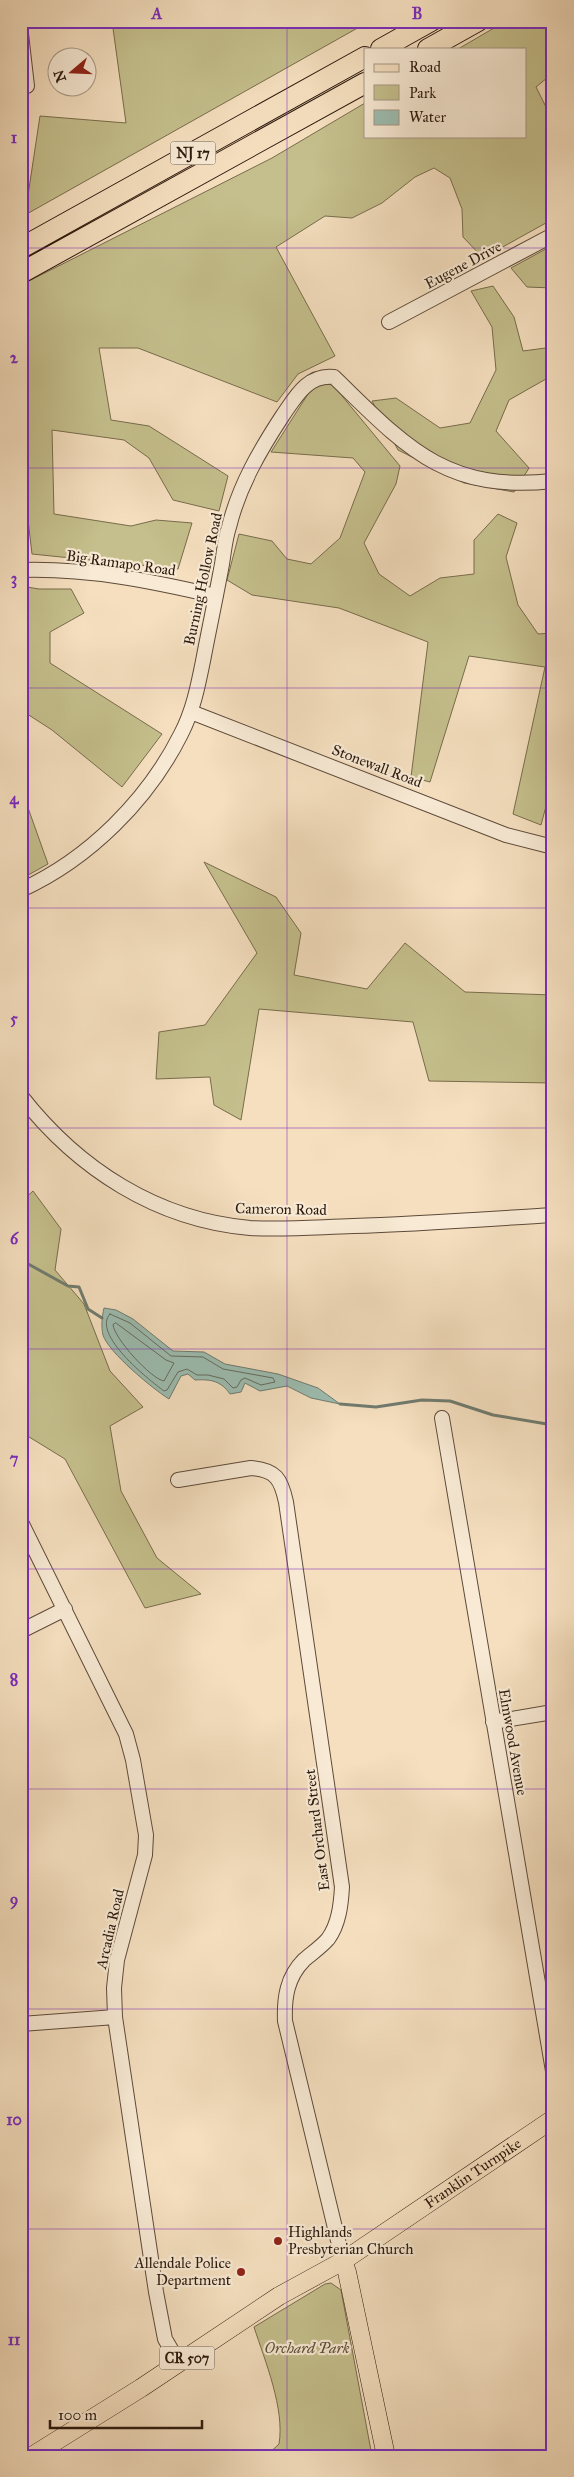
<svg xmlns="http://www.w3.org/2000/svg" width="574" height="2477" font-family="'IM FELL Great Primer',serif">
  <style>
    .green { fill: #c4bf8c; stroke: #786c4c }
    .water { fill: #9cbdb1; stroke: #6f7b6f }
    .lines { fill: none; stroke-linecap: round; stroke-linejoin: round }
    .shore { stroke: #646b5f; stroke-width: 1 }
    .stream { stroke: #6f7b6f; stroke-width: 3 }
    .minor-casing { stroke: #5e4a3a; stroke-width: 16 }
    .major-casing { stroke: #2c190d; stroke-width: 19 }
    .highway-casing { stroke: #2c190d; stroke-width: 22 }
    .minor { stroke: #f8ead5; stroke-width: 14 }
    .major { stroke: #f5dfbf; stroke-width: 18 }
    .highway { stroke: #f5dfbf; stroke-width: 20 }
    .grid { fill: none; stroke: #7b2cbf; stroke-width: 1; stroke-opacity: 0.55 }
    .poi-dot { fill: #8f2418; stroke: #f8ead5; stroke-width: 2 }
    .labels { text-anchor: middle; stroke-width: 4.5; stroke-linejoin: round; paint-order: stroke }
    .shield { fill: #f8ead5; stroke: #695849; stroke-width: 1 }
    .shield-label { font-size: 14px; font-weight: bold; fill: #2c190d }
    .street-label { font-size: 15px; fill: #2c190d; stroke: #f8ead5 }
    .poi-label { font-size: 15px; fill: #2c190d; stroke: #f8ead5; text-anchor: start }
    .park-label { font-size: 15px; font-style: italic; fill: #5a4b33; stroke: #f8ead5 }
    .neatline { fill: none; stroke: #7b2cbf; stroke-width: 2 }
    .grid-label { font-size: 16px; text-anchor: middle; font-weight: bold; fill: #7b2cbf }
  </style>
  <rect width="100%" height="100%" fill="#f5dfbf"/>
  <filter id="stains"><feTurbulence type="fractalNoise" baseFrequency=".004" numOctaves="4"/><feColorMatrix values="0 0 0 0 .2 0 0 0 0 .09 0 0 0 0 .02 0 0 0 .5 -.17"/></filter>
  <radialGradient id="worn" r=".72"><stop offset=".6" stop-color="#630" stop-opacity="0"/><stop offset="1" stop-color="#630" stop-opacity=".3"/></radialGradient>
  <!-- green -->
  <path class="green" d="M112,21H370L25,215L40,116L126,123Z
    M506,21H553V73L536,87L553,121V219L483,258L463,237L462,209L450,178L434,168L415,177L382,203L352,218L325,216L276,247L335,356L298,374L277,402L138,348H99L111,420L149,426L228,476L219,511L173,500L149,458L124,440L52,430L54,514L131,526L156,520L192,523L178,569L32,554L21,460V285L272,158L365,103V136H525V49H458Z
    M553,245V288L527,287L511,268Z
    M493,286L514,317L523,351L553,347V375L509,400L496,431L529,468L514,492L464,483L398,450L372,401L396,398L440,428L470,423L496,370L492,327L471,291Z
    M320,383L333,385L400,466L396,484L364,543L379,574L410,596L440,578L474,574V540L498,514L517,523L506,557L518,605L538,634L553,633V780L541,825L513,814L545,667L469,656L430,782L411,777L428,642L339,608L252,595L227,580L239,534L272,541L287,559L311,564L340,538L365,472L353,458L271,452L308,394Z
    M21,586L39,589H71L84,613L50,632V663L162,734L122,787L52,730L21,710Z
    M21,798L27,805L48,864L21,879Z
    M204,862L276,897L301,933L294,975L367,989L405,943L465,992L553,995V1083L429,1081L413,1022L259,1009L241,1120L214,1105L210,1077L156,1079L159,1032L205,1025L257,953Z
    M33,1191L61,1229L55,1270L84,1304L110,1371L143,1407L110,1426L121,1491L157,1558L201,1594L145,1608L65,1459L21,1432V1202Z
    M331,2283L341,2290L372,2456H266L279,2444C285,2409 265,2361 254,2327L325,2284Z"/>
  <!-- water -->
  <path class="water" d="M104,1308L116,1310L133,1319L173,1351L204,1352L225,1364L278,1374L318,1388L340,1404L311,1398L287,1386L260,1391L245,1383L241,1392L230,1394C221,1381 211,1379 195,1380L188,1374L181,1376L169,1399C153,1389 108,1352 103,1335C101,1326 102,1317 104,1308Z"/>
  <g class="lines">
    <!-- shore -->
    <path class="shore" d="M110,1314L130,1323L171,1356L203,1357L223,1369L273,1378L275,1382L261,1385L245,1378L241,1380L237,1387L233,1388L224,1379L208,1375H197L187,1369L178,1372L167,1390L164,1391C149,1380 91,1334 110,1314Z
      M116,1323L166,1360L174,1363L164,1381C151,1379 114,1338 113,1325Z"/>
    <!-- stream -->
    <path class="stream" d="M21,1260L68,1286L79,1287L88,1309L102,1318
      M340,1404L376,1407L422,1400L450,1401L493,1415L553,1425"/>
    <!-- minor casing -->
    <g class="minor-casing">
      <path id="minor" d="M21,34L27,86
        M389,322L553,235
        M21,570C88,568 151,581 216,596
        M191,712L506,835L553,847
        M21,890C89,859 148,800 181,734C193,711 198,686 203,661C209,629 216,597 222,564C224,552 225,539 229,527C239,486 260,450 283,415C296,396 308,374 334,377C405,446 445,493 553,481
        M21,1096C78,1169 157,1220 250,1228C284,1230 319,1227 353,1226C419,1224 486,1219 553,1215
        M442,1418L553,2071
        M178,1480L251,1468C276,1470 281,1479 286,1502L342,1887C341,1904 339,1924 328,1939C321,1947 312,1953 304,1960C287,1977 284,1998 285,2021L343,2261
        M21,1522L126,1734L133,1760L146,1835L145,1855L117,1960L114,1988L115,2017L156,2292L165,2339L179,2363
        M21,1631L65,1609
        M493,1722L553,1712
        M21,2024L115,2017"/>
    </g>
    <!-- major casing -->
    <g class="major-casing">
      <g id="major">
        <path d="M343,2261L347,2272L386,2456"/>
        <path id="s1" d="M32,2456L141,2388L279,2296L343,2261L553,2119"/>
      </g>
    </g>
    <!-- highway casing -->
    <g class="highway-casing">
      <path id="highway" d="M381,49L431,21
        M428,49L478,21
        M21,248L365,57
        M21,273L365,83"/>
    </g>
    <!-- minor -->
    <use href="#minor" class="minor"/>
    <!-- major -->
    <use href="#major" class="major"/>
    <!-- highway -->
    <use href="#highway" class="highway"/>
  </g>
  <!-- grid -->
  <path class="grid" d="M287,21V2456M21,248H553M21,468H553M21,688H553M21,908H553M21,1128H553M21,1349H553M21,1569H553M21,1789H553M21,2009H553M21,2229H553"/>
  <!-- markers -->
  <g class="poi-dot">
    <circle cx="278" cy="2241" r="5"/>
    <circle cx="241" cy="2272" r="5"/>
  </g>
  <g class="labels">
    <!-- shield labels -->
    <g class="shield">
      <rect x="170.5" y="141.5" width="45" height="23" rx="4"/>
      <rect x="159.5" y="2346.5" width="55" height="23" rx="4"/>
    </g>
    <g class="shield-label">
      <text x="193" y="158">NJ 17</text>
      <text x="187" y="2363">CR 507</text>
    </g>
    <!-- street labels -->
    <g class="street-label">
      <text transform="translate(463 265) rotate(-28)" y="5">Eugene Drive</text>
      <text transform="translate(121 563) rotate(8)" y="5">Big Ramapo Road</text>
      <text transform="translate(203 579) rotate(-78)" y="5">Burning Hollow Road</text>
      <text transform="translate(377 766) rotate(21)" y="5">Stonewall Road</text>
      <text transform="translate(281 1209) rotate(1)" y="5">Cameron Road</text>
      <text transform="translate(513 1742) rotate(80)" y="5">Elmwood Avenue</text>
      <text transform="translate(317 1830) rotate(-97)" y="5">East Orchard Street</text>
      <text transform="translate(110 1929) rotate(-77)" y="5">Arcadia Road</text>
      <text dy="5" stroke="none"><textPath href="#s1" startOffset="524">Franklin Turnpike</textPath></text>
    </g>
    <!-- poi labels -->
    <g class="poi-label">
      <text x="288" y="2237">Highlands<tspan x="288" dy="17">Presbyterian Church</tspan></text>
      <text x="231" y="2268" text-anchor="end">Allendale Police<tspan x="231" dy="17">Department</tspan></text>
    </g>
    <!-- park labels -->
    <g class="park-label">
      <text x="307" y="2353">Orchard Park</text>
    </g>
  </g>
  <!-- margin -->
  <rect width="574" height="2477" fill="none" stroke="#f5dfbf" stroke-width="55"/>
  <!-- legend -->
  <rect x="364" y="48" width="162" height="90" fill="#f8ead5" stroke="#a69685"/>
  <rect x="374" y="64" width="25" height="8" fill="#f5dfbf" stroke="#a69685"/>
  <text x="409" y="72" font-size="15" fill="#2c190d">Road</text>
  <rect x="374" y="85" width="25" height="15" fill="#c4bf8c" stroke="#a69685"/>
  <text x="409" y="98" font-size="15" fill="#2c190d">Park</text>
  <rect x="374" y="110" width="25" height="15" fill="#9cbdb1" stroke="#a69685"/>
  <text x="409" y="122" font-size="15" fill="#2c190d">Water</text>
  <!-- north arrow -->
  <g transform="translate(72 72) rotate(251)"><circle r="24" fill="#f8ead5" stroke="#a69685"/>
  <path d="M0-4L9 19L0 12L-9 19Z" fill="#8f2418"/>
  <text y="-8" font-size="14" font-weight="bold" text-anchor="middle" fill="#2c190d">N</text>
  </g>
  <!-- scale -->
  <path d="M50 2420v8h152v-8" fill="none" stroke="#2c190d" stroke-width="2.5"/>
  <text x="58" y="2420" font-size="15" fill="#2c190d" stroke="#f8ead5" stroke-width="4" paint-order="stroke">100 m</text>
  <rect x="28" y="28" width="518" height="2422" class="neatline"/>
  <g class="grid-label">
    <text x="157" y="19">A</text>
    <text x="417" y="19">B</text>
    <text x="14" y="143">1</text>
    <text x="14" y="363">2</text>
    <text x="14" y="584">3</text>
    <text x="14" y="804">4</text>
    <text x="14" y="1024">5</text>
    <text x="14" y="1244">6</text>
    <text x="14" y="1464">7</text>
    <text x="14" y="1685">8</text>
    <text x="14" y="1905">9</text>
    <text x="14" y="2125">10</text>
    <text x="14" y="2345">11</text>
  </g>
  <rect width="100%" height="100%" filter="url(#stains)"/>
  <rect width="100%" height="100%" fill="url(#worn)"/>
</svg>
